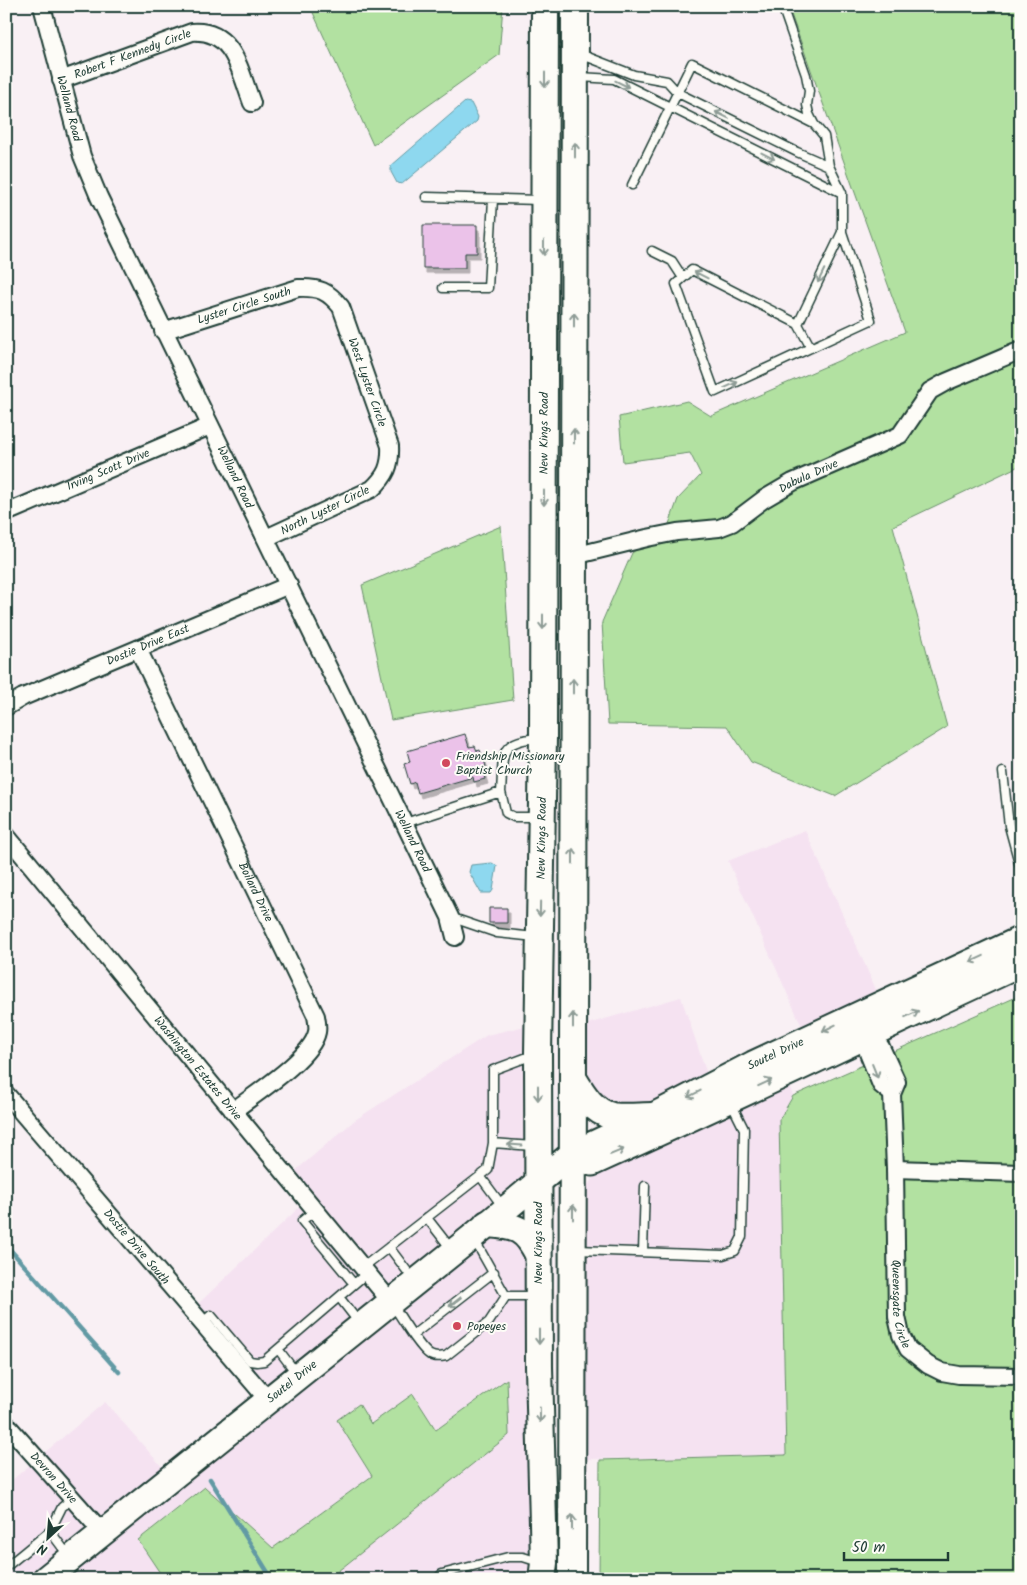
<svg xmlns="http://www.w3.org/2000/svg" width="1027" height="1585" font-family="Kalam,sans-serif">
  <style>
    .built { fill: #f5e2f1 }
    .green { fill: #b2e1a1; stroke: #688f6a }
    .water { fill: #8ed8ef; stroke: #629aa4 }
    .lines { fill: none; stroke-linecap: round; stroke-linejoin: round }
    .stream { stroke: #629aa4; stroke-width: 4.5 }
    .building { fill: #ebc2e9; stroke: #1f3d34; filter: url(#shadow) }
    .service-casing { stroke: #1f3d34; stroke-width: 11 }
    .minor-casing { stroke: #1f3d34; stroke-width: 20 }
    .primary-casing { stroke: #1f3d34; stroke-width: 29 }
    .trunk-casing { stroke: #1f3d34; stroke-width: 30 }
    .service { stroke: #fdfcf7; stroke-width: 8 }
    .minor { stroke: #fdfcf7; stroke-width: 16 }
    .primary { stroke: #fdfcf7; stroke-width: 25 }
    .trunk { stroke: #fdfcf7; stroke-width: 26 }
    .oneway { stroke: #8e9c96 }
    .poi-dot { fill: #d1495b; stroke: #fdfcf7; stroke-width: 2 }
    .labels { text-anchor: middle; stroke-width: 4; stroke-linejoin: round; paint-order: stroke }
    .street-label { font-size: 12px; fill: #1f3d34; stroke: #fdfcf7 }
    .poi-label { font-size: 12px; fill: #1f3d34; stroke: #fdfcf7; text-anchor: start }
  </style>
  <defs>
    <filter id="shadow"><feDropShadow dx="3" dy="5" stdDeviation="0" flood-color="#0004"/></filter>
  </defs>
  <rect width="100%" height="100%" fill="#f9f0f4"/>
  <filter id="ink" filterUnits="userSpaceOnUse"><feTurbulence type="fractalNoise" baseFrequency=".02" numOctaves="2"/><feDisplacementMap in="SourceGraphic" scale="10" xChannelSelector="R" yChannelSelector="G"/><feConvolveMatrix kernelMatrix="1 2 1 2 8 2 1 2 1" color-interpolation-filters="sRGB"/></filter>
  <g filter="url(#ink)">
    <!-- built -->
    <path class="built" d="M805,830L878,994L804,1031L728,861Z
      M681,997L708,1077L636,1107L607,1108L584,1072V1025Z
      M525,1026L523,1175L521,1180L266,1386L197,1305L312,1195L294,1172L355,1120L487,1035Z
      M789,1085L793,1096L779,1120L786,1456L584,1459L585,1188L598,1173Z
      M500,1235L526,1240L531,1579H328L508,1435L507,1379L436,1430L338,1419L372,1476L273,1548L138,1540L164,1579H63L484,1243Z
      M105,1402L164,1469L25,1579H6V1485Z"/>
    <!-- green -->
    <path class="green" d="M310,6H503L499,55L373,145Z
      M788,6H1021V465L893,526L947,727L835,796L751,762L727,726L608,724L602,622L632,553L669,524L678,499L701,475L690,453L623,462L619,417L687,401L711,416L905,332Z
      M501,526L513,700L391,720L362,585Z
      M1021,995V1579H599L600,1460L786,1455L779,1120L793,1096Z
      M507,1379L509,1435L328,1579H164L138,1540L205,1487L273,1548L372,1476L337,1420L359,1404L371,1424L413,1394L436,1430Z"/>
    <!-- water -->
    <path class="water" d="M465,102L471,103L478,117L477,121L402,184L397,183L391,172V166Z
      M492,863L497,866L493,890L491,893H481L469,872L471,865Z"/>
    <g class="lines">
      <!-- stream -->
      <path class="stream" d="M6,1245L119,1372
        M210,1479L272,1579"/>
    </g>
    <!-- building -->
    <path class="building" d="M423,225H477V253H465V268H423Z
      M465,734L469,747L475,746L477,751L480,750L486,766L482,768L485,779L474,782L473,777L418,793L415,782L410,784L404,764L410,762L407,751Z
      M489,908H507V923H489Z"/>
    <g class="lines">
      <!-- service casing -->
      <g class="service-casing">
        <path id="service" d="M782,6L806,75L809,91L807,105L809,114L814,124L824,136L829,166L842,193V232L871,320L715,392L676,284L692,270L798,324L842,232
          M580,54L634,75L667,81L678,93L797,152L829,166
          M579,77L614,79L842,193
          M632,185L692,63L814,124
          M426,197L540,200
          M652,251L672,261L683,278
          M443,288H488L493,199
          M798,324L811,348
          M1003,772L1009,826L1021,870
          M501,792C504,756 496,740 540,738
          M405,823L501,792L506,813L514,817H537
          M450,917L497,933L535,937
          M493,1143L533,1146
          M480,1176L503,1207
          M315,1210L302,1221L354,1284
          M427,1218L452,1250
          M474,1239L506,1296H534
          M389,1247L413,1279
          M577,1250L723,1255L735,1251L742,1237L744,1129L731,1103
          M643,1252L645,1186
          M362,1268L488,1170L493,1143V1070L533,1055
          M339,1297L360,1324
          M393,1305C401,1317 419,1348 430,1355C435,1358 441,1357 446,1356L489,1322L506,1296
          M203,1322L211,1315L250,1361L257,1362L264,1361L367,1273
          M413,1335L494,1272
          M278,1349L297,1374
          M50,1531L62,1507L72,1499
          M6,1567L50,1531L68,1555
          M437,1579L442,1574L508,1557H523L539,1562"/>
      </g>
      <!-- minor casing -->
      <g class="minor-casing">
        <g id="minor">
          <path id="s1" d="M42,6L82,156L99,197L450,917L455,937"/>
          <path id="s2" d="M61,80L192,32C234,29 240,72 252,103"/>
          <path id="s3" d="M163,331L298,288C319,287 328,291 341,307L390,446C391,466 386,476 372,489L266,538"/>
          <path id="s4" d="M6,513L210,426"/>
          <path id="s5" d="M574,556L647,538L677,532L719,528L732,523L764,499L793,482L900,435L930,391L946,382L1021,350"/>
          <path id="s6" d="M138,649L316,1016C317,1021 318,1027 317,1032C312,1058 255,1094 233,1111"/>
          <path id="s7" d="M6,707L23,697L289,585"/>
          <path id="s8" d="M6,835L391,1302"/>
          <path d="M868,1033L872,1043L868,1053L881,1085L892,1094"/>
          <path id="s9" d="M872,1043L881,1047L897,1082L892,1094L895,1169L897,1317L901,1335L908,1349L928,1365L942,1372L959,1375L1021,1376"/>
          <path id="s10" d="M6,1094L268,1400"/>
          <path d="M895,1169L1021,1173"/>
          <path id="s11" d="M6,1424L103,1533"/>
        </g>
      </g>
      <!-- primary casing -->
      <g class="primary-casing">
        <g id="primary">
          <path d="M592,1163C736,1099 877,1030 1021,964"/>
          <path id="s12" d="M45,1579L472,1237L572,1154L653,1116L753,1064L1021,939"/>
        </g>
      </g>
      <!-- trunk casing -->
      <g class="trunk-casing">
        <g id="trunk">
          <path d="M573,1078C582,1093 593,1112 612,1116C625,1118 640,1116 653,1116"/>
          <path d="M487,1224C516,1226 525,1228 538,1254"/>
          <path id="s13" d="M542,1579L544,1563L539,1367L538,1053L543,738L545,6"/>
          <path d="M572,1579L575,6"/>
        </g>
      </g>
      <!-- service -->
      <use href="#service" class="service"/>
      <!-- minor -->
      <use href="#minor" class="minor"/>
      <!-- primary -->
      <use href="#primary" class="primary"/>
      <!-- trunk -->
      <use href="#trunk" class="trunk"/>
    </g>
    <!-- one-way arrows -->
    <defs><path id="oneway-shaft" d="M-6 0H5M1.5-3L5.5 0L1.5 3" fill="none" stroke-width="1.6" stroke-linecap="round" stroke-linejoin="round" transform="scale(1.25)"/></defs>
    <g class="oneway">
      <use href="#oneway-shaft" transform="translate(545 80) rotate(90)"/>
      <use href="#oneway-shaft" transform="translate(622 84) rotate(26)"/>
      <use href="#oneway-shaft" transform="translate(722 115) rotate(-154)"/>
      <use href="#oneway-shaft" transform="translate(575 150) rotate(-90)"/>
      <use href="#oneway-shaft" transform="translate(768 156) rotate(27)"/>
      <use href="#oneway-shaft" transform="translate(544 248) rotate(90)"/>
      <use href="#oneway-shaft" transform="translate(701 275) rotate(-153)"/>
      <use href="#oneway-shaft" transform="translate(821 276) rotate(116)"/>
      <use href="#oneway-shaft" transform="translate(574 320) rotate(-90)"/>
      <use href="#oneway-shaft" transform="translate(731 385) rotate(-24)"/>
      <use href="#oneway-shaft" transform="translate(574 436) rotate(-90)"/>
      <use href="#oneway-shaft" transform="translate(544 498) rotate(90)"/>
      <use href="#oneway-shaft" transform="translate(543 622) rotate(90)"/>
      <use href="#oneway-shaft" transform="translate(573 686) rotate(-90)"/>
      <use href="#oneway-shaft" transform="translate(573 856) rotate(-90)"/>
      <use href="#oneway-shaft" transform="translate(540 909) rotate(91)"/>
      <use href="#oneway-shaft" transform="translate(977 959) rotate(155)"/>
      <use href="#oneway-shaft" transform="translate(912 1014) rotate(-25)"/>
      <use href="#oneway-shaft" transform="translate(573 1020) rotate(-90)"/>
      <use href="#oneway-shaft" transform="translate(829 1028) rotate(154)"/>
      <use href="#oneway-shaft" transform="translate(875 1071) rotate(68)"/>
      <use href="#oneway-shaft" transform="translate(765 1083) rotate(-25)"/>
      <use href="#oneway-shaft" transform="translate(538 1093) rotate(90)"/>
      <use href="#oneway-shaft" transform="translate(694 1094) rotate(153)"/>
      <use href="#oneway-shaft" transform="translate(515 1145) rotate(-176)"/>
      <use href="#oneway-shaft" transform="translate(617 1152) rotate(-23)"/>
      <use href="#oneway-shaft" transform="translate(573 1212) rotate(-90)"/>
      <use href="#oneway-shaft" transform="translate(455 1302) rotate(142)"/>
      <use href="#oneway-shaft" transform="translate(539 1337) rotate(90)"/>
      <use href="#oneway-shaft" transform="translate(540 1415) rotate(89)"/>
      <use href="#oneway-shaft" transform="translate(572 1522) rotate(-90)"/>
    </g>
  </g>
  <!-- markers -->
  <g class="poi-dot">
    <circle cx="446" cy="763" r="5"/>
    <circle cx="457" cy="1326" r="5"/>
  </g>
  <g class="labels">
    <!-- street labels -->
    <g class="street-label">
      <text dy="4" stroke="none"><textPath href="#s2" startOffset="76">Robert F Kennedy Circle</textPath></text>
      <text dy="4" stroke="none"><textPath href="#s1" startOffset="106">Welland Road</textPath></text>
      <text dy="4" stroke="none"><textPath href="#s3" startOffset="85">Lyster Circle South</textPath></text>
      <text dy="4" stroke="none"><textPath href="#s3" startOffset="271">West Lyster Circle</textPath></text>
      <text dy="4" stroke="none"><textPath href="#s13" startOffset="1146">New Kings Road</textPath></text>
      <text dy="4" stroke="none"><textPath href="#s4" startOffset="111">Irving Scott Drive</textPath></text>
      <text dy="4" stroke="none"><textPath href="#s1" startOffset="511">Welland Road</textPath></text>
      <text dy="4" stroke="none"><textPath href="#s5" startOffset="252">Dabula Drive</textPath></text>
      <text transform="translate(325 510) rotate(-26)" y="4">North Lyster Circle</text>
      <text dy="4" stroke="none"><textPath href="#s7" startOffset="155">Dostie Drive East</textPath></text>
      <text dy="4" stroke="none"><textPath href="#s13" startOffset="741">New Kings Road</textPath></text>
      <text dy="4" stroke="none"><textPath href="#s1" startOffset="916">Welland Road</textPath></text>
      <text dy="4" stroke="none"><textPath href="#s6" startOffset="270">Boilard Drive</textPath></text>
      <text dy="4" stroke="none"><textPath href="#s12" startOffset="904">Soutel Drive</textPath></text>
      <text dy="4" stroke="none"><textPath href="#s8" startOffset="302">Washington Estates Drive</textPath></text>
      <text transform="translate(538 1243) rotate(-90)" y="4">New Kings Road</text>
      <text dy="4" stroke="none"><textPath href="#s10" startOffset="201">Dostie Drive South</textPath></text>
      <text dy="4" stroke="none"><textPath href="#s9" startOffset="272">Queensgate Circle</textPath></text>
      <text dy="4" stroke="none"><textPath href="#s12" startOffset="316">Soutel Drive</textPath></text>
      <text dy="4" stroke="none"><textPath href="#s11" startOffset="72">Devron Drive</textPath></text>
    </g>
    <!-- poi labels -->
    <g class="poi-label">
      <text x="456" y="760">Friendship Missionary<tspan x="456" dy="14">Baptist Church</tspan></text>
      <text x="467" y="1330">Popeyes</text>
    </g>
  </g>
  <!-- margin -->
  <rect width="1027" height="1585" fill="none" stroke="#fdfcf7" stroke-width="25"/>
  <rect x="12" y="12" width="1002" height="1560" fill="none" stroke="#1f3d34" stroke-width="2" filter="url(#ink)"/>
  <!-- north arrow -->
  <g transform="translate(48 1538) rotate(206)" stroke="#fdfcf7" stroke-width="4" paint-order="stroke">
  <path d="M0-4L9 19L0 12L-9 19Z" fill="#1f3d34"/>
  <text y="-8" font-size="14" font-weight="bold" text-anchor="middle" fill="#1f3d34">N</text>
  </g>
  <!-- scale -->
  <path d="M844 1552v8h104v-8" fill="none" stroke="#1f3d34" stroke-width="2.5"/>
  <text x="852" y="1552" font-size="15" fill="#1f3d34" stroke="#fdfcf7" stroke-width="4" paint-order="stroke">50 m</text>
</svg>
